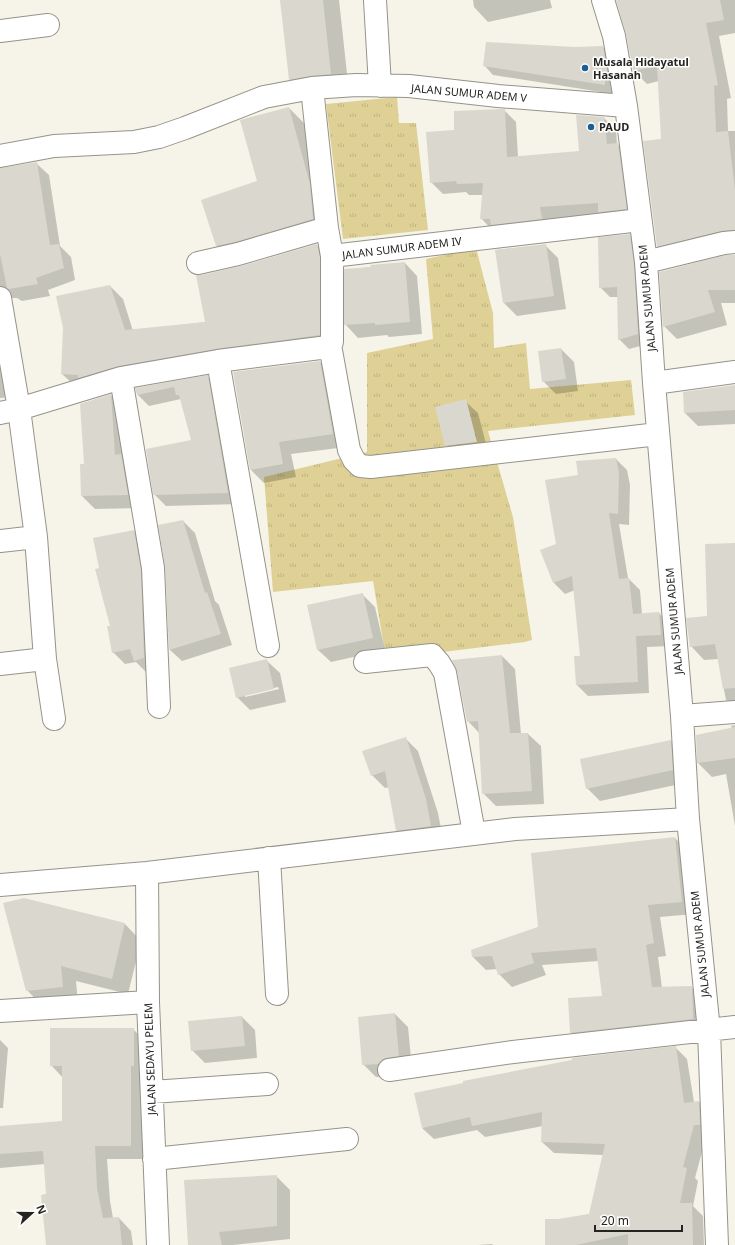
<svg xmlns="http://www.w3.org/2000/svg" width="735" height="1245" font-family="'Noto Sans',sans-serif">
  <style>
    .grass { fill: url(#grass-tufts) }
    .shadow { fill: #0003; fill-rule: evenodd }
    .building { fill: #dad8ce }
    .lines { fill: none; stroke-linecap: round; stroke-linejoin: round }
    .minor-casing { stroke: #959389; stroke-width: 24 }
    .minor { stroke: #fff; stroke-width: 22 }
    .poi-dot { fill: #1a5e93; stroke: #fff; stroke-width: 1.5 }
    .labels { text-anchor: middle; stroke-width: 3; stroke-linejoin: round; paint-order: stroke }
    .poi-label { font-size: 11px; font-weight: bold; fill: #252420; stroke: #fff; text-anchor: start }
    .street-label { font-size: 11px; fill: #252420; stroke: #fff }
  </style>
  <defs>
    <pattern id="grass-tufts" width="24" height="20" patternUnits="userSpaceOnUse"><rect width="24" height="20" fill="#dfd195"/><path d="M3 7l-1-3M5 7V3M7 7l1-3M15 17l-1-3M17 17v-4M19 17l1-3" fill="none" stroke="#bfb380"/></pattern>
  </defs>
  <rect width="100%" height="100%" fill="#f6f4e9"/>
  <!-- grass -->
  <path class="grass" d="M397,97L399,123H416L428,230L343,239L326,104Z
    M476,248L493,313L494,348L526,343L530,389L631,380L635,415L488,431L513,517L532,640L525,642L386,659L373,581L273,592L264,477L367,452V353L433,339L426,259Z"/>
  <!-- shadow -->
  <path class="shadow" d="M281,0H339L349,92L308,98L290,79Z
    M473,0H550L552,8L488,22L474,7Z
    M617,0H735V33L719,36L731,98L727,99L728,131H735V244L671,259L658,246L662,140L659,81L647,84L634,71L627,34Z
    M603,47L612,56L614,94L493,75L484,65L575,48Z
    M289,108L305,124L329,235L233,262L217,246L258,181Z
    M504,110L516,122L518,157L580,152L604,118L616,130L617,144L630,156L638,220L602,215L551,219L553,230H492L481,218L483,195H469L466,192L443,194L431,182L455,131Z
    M36,163L49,175L60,246L71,257L75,280L48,290L50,296L22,301L17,298H10L0,306V169Z
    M629,235L640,245L648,344L629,349L619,339L618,297H610L600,287Z
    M317,245L329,257L332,348L75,386L62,374L110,286L123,299L133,331L206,322L241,267Z
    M545,245L558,258L566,309L517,316L504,303L496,250Z
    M735,256V303H721L727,325L677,339L664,326Z
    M405,263L417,276L422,334L389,337L387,335L358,338L346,325V270Z
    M0,349L12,397L0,398Z
    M561,349L574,362L578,391L556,394L543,381Z
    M320,362L333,375L346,447L291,454L296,477L264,483L251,470L234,373Z
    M208,377L219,388L239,504L166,506L154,494L192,441L181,399L149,406L137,394Z
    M735,386V424L698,426L685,413L684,393Z
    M111,395L123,408L140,508L95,509L82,496L85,465Z
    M465,401L478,413L489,455L458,458L446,445Z
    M616,459L627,470L630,485L629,525L619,524L628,578L640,590L642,614L659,613L670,625L671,646L647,647L649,693L588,696L577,685L581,657L575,590L565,594L554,583L541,551L557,544L580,475Z
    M183,521L195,533L215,601L219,605L232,645L182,661L170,650L166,567Z
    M134,531L146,543L147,673L136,662L125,664L113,652L111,626L101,569Z
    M735,544V709L726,700L718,659L704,660L691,646L708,617Z
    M362,594L375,607L385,650L331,662L318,650Z
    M502,656L515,669L521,734H528L541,746L544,804L496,806L483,793L480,734L468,721Z
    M267,661L280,673L286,702L250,710L237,697ZM278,687L279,689L245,697V695Z
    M735,725V826L726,774L712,777L698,763L732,729L731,726Z
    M405,738L418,751L438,813L443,839L410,843L397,830L389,787L385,788L372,775Z
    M671,741L683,754L685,783L600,801L587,788Z
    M675,838L687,850L694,914L660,917L666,956L658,957L662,988L691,987L704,999L705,1031L584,1045L571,1033L603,997L599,961L542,965L546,975L512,987L499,974L497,969L486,970L473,957L472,950L539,927Z
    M24,899L125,924L141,941L128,994L76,981L78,1003L43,1007L27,990Z
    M395,1014L408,1027L412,1068L392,1076L376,1077L363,1064Z
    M242,1017L255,1030L257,1058L205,1063L192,1050Z
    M133,1029L146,1042L143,1079V1159H107L110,1201L113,1218H119L131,1231L133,1245H47V1195L45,1164L0,1168V1127L63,1122V1078L51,1065Z
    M0,1040L8,1048L3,1108H0Z
    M675,1047L687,1059L694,1102H699L711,1114L706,1137L695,1178L698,1181L693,1206L703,1216L704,1245H546L559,1220L590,1214L603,1155L554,1153L542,1142L543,1126L485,1137L477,1130L434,1139L422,1128Z
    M276,1176L290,1190V1239L233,1245H189Z
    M492,1244L493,1245H478Z"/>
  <!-- building -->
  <path class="building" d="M280,0H323L331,74L311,76L289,80Z
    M616,0H720L724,20L706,23L718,85L714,86L716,132L728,131L735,190V230L721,231L657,247L643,141L661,139L657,66L633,71L626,34Z
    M486,42L575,47L603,46L608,77L605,78V85L483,66Z
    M289,107L310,184L313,219L235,242L216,246L201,200L257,181L240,120Z
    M501,109H505L507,157L579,151L576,115L604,117L607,144L618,143L627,209L598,212V203L540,207L542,219L491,225L490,219H480L483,183L457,184L456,181L430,183L426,132L454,130V111Z
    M37,162L50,245L59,244L64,268L36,278L38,284L9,289L7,288L0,254V168Z
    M630,234L634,263L638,334L618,340L617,287L599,288L598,237Z
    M317,244L320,257V335L216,349L119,366L78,378V375L61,374L63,328L56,296L110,285L125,330L205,322L196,275H201L241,266Z
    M546,244L554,296L503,303L495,250Z
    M726,255H735V290H708L715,312L663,327L659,272Z
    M405,262L410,322L375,325V323L344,325V269L371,267L370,265Z
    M561,348L566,379L542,382L538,351Z
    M320,361L333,434L279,442L283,464L250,470L233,372Z
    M208,375L228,493L153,495L146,449L191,440L179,395H176L174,387L137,395L135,388Z
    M735,385V410L684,413L683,392Z
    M111,394L115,455L121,454L128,495L81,496L80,464H84L80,404Z
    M466,399L477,442L445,446L435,407Z
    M616,458L619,473L618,514L609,513L619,579L629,578L633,614L659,612L661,635L636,636L638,682L576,685L574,656H580L572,576L553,583L540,550L556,544L545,480L578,475L576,461Z
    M183,520L205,593L207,592L221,634L169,650L165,567L158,525Z
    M134,530L141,569L144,658L134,661L130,649L112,653L107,626H110L95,569L99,568L93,538Z
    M735,543V688L723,689L715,644L690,647L686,618L707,616L705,544Z
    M363,593L373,638L317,650L307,605Z
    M502,655L510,733H528L532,791L482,794L478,721L467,722L457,671L452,660Z
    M267,659L274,689L236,698L229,668Z
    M735,727V758L697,763L696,735Z
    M406,737L426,799L431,826L396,831L385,771L371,776L362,751Z
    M671,740L673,770L586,789L580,759Z
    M675,837L682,902L648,905L654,943L646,945L652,987L692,986L693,1019L570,1033L568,998L602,996L596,948L531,953L534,963L498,975L492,956L472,957L471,950L538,927L531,853Z
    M24,898L125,923L112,979L61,966L63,987L26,991L3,903Z
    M395,1013L399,1056L387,1058L382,1060L379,1064L362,1065L358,1017Z
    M242,1016L245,1046L191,1051L188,1021Z
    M50,1028H134V1066H131V1146H95L97,1188L103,1218L119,1217L122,1245H46L41,1195L46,1194L43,1151L0,1154V1126L62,1121V1066H50Z
    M676,1046L684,1103L699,1101L700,1125H694L683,1167L687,1168L680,1203H692L693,1245H628V1234L576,1245H545V1219H558L589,1214L605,1144L541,1142L542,1112L472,1126L470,1117L422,1128L414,1093L463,1083V1081L572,1060V1058Z
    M277,1175V1226L219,1232L222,1245H188L184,1180Z"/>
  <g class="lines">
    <!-- minor casing -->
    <g class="minor-casing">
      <path id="minor" d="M375,0L380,86
        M603,0L614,36L626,106L646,262L654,383L682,716L688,819L709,1031L717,1245
        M0,31L48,25
        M312,88L327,228L332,256L640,220
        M0,156L54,146L134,142L159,137L185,128L264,97L312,88L356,85L409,86L498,96L626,106
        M646,262L724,243L735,242
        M198,263L238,254L327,228
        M0,298L19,409L36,537L45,659L54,719
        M330,345L349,450L354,460L360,466L371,467L658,434
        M218,361L268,646
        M121,378L153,568L159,707
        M654,383L735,372
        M0,413L19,409L121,378L218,361L328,347L332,342V256
        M0,541L36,537
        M365,662L432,655L439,663L445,673L474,833
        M0,664L45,659
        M682,716L735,712
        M269,858L277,994
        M147,873L148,1002L158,1245
        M0,885L147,873L515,829L688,819
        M0,1011L148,1002
        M389,1070L513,1052L735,1027
        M152,1092L267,1084
        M154,1159L347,1139"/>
    </g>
    <!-- minor -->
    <use href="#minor" class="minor"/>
  </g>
  <!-- markers -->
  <g class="poi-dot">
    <circle cx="585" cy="68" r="4"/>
    <circle cx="591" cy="127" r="4"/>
  </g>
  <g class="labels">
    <!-- poi labels -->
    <g class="poi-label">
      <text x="593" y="66">Musala Hidayatul<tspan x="593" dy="13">Hasanah</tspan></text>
      <text x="599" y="131">PAUD</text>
    </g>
    <!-- street labels -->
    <g class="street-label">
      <text transform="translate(469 93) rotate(5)" y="4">JALAN SUMUR ADEM V</text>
      <text transform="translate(402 248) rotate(-7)" y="4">JALAN SUMUR ADEM IV</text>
      <text transform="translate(647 298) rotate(-95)" y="4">JALAN SUMUR ADEM</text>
      <text transform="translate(674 621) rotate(-95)" y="4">JALAN SUMUR ADEM</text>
      <text transform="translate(700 944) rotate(-96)" y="4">JALAN SUMUR ADEM</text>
      <text transform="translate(150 1059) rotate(-92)" y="4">JALAN SEDAYU PELEM</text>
    </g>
  </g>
  <!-- north arrow -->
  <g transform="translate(32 1213) rotate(69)" stroke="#ffffff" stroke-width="3" paint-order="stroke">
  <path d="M0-3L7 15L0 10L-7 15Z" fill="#252420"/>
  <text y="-6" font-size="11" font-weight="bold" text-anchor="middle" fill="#252420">N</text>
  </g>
  <!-- scale -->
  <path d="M595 1225v6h87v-6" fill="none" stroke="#252420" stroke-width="2"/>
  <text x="601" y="1225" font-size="12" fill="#252420" stroke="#ffffff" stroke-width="3" paint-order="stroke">20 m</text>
</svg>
